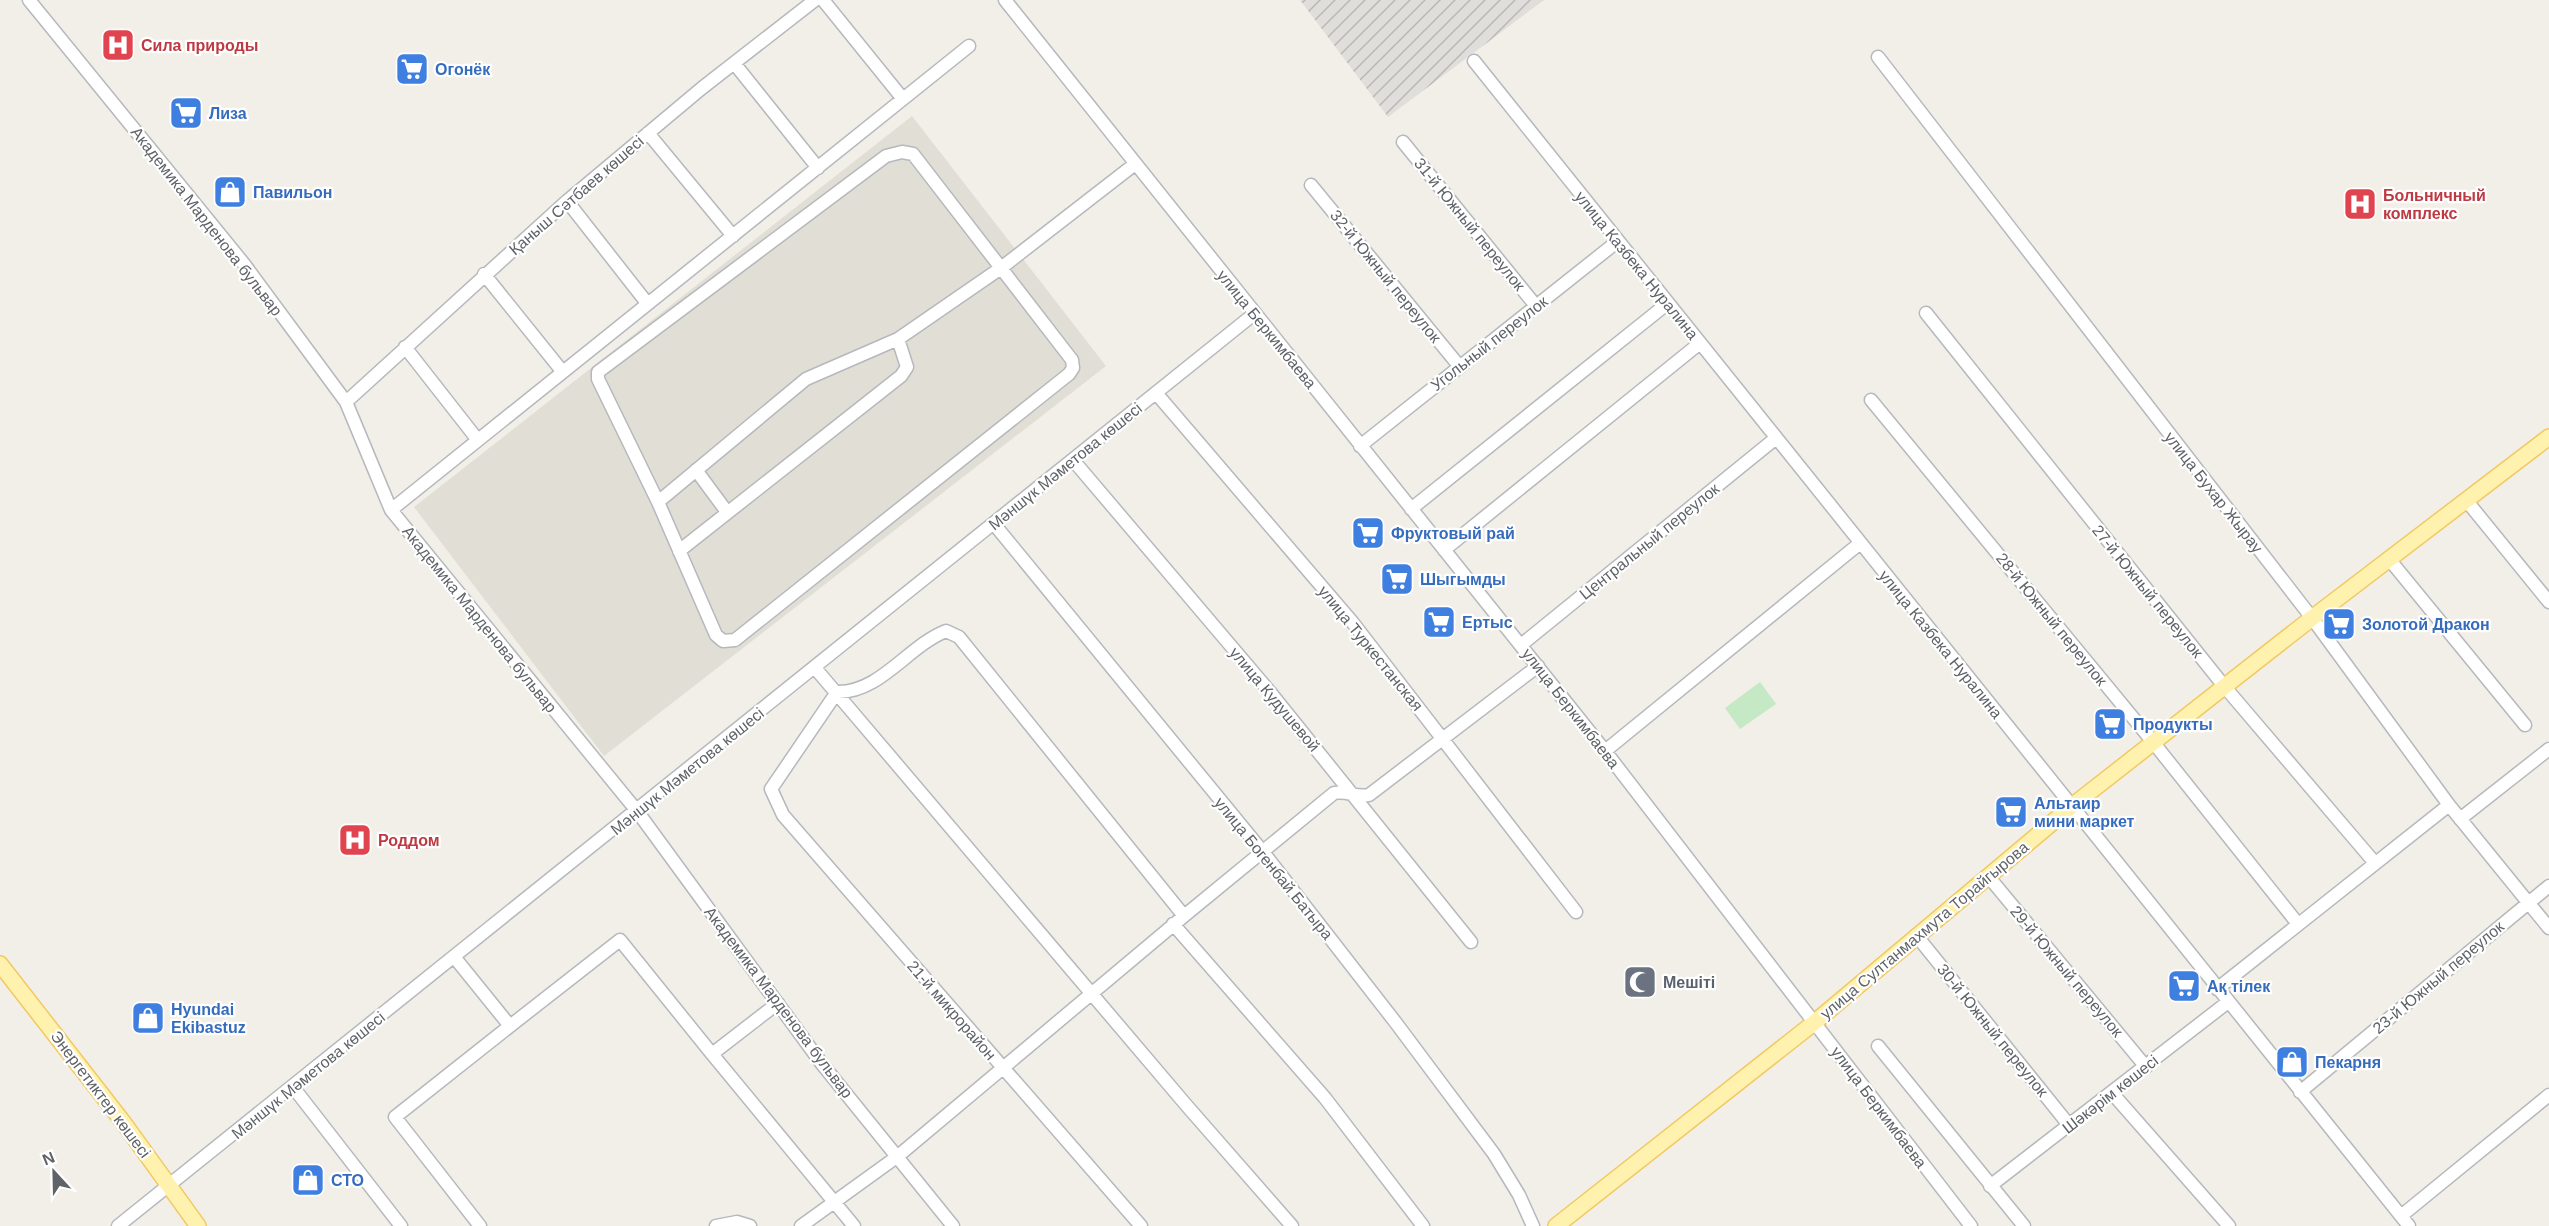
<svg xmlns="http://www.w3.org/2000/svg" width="2549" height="1226" font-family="Helvetica,sans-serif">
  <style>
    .industrial { fill: url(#industrial-furrows) }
    .education { fill: #e1ded6 }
    .park { fill: #c5e8c5 }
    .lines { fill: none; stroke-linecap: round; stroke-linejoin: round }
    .minor-casing { stroke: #b5b8bc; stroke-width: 15 }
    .major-casing { stroke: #f2c960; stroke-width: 18 }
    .minor { stroke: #fff; stroke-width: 12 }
    .major { stroke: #fff2af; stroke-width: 15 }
    .labels { text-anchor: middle; stroke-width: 4.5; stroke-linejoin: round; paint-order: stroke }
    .health-label { font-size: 16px; font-weight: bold; fill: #be3a42; stroke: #fff; text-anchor: start }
    .shop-label { font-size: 16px; font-weight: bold; fill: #366cbe; stroke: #fff; text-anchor: start }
    .street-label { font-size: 16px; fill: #5f6368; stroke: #fff }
    .worship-label { font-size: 16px; font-weight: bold; fill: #5b616d; stroke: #fff; text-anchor: start }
  </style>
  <defs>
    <pattern id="industrial-furrows" width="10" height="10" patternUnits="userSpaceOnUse" patternTransform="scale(1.5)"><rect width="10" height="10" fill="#e0deda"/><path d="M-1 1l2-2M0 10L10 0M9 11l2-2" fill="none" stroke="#b9b8b5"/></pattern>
  </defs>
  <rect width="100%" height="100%" fill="#f1efe8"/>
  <!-- industrial -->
  <path class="industrial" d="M1300,0H1544L1388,117Z"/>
  <!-- education -->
  <path class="education" d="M912,116L1106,366L604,756L414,507Z"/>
  <!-- park -->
  <path class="park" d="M1760,682L1776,704L1740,729L1725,708Z"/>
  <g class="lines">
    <!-- minor casing -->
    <g class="minor-casing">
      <path id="minor" d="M29,0L244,264L346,402L391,510L637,811L822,1064L953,1226
        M823,0L903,99
        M1005,0L1605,751L1971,1226
        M1878,57L2312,618L2449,805L2549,928
        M1474,61L2409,1226
        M734,63L818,168
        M648,133L733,236
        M1403,142L1536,306
        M902,152L913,154L1072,360L1073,368L1069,374L735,640L723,641L716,635L658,502L598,379V372L886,156Z
        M1311,185L1460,367
        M567,201L647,303
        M484,274L562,371
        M1926,313L2224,686L2375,863
        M405,347L477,439
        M1156,393L1353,623L1576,912
        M1871,400L2153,742L2298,924
        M346,402L567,201L702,88L815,0
        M1360,446L1618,241
        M1073,460L1270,692L1471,942
        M696,470L727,512
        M2466,500L2549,602
        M658,502L806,379L898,339L1001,268L1135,164
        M1411,509L1668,303
        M391,510L969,46
        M994,524L1263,852L1396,1023L1494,1154L1519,1195L1533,1226
        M1444,550L1700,343
        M679,551L901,376L907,367L898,339
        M2389,559L2525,725
        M1521,645L1776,438
        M815,668L1187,1106L1292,1226
        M1605,751L1859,544
        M2460,819L2549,749
        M1988,876L2146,1067
        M1173,924L1325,1098L1423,1226
        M1916,935L2069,1125
        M455,958L510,1026L395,1117L480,1226
        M2217,989L2449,805
        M510,1026L620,940L712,1054L778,1003
        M1878,1046L2024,1226
        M712,1054L854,1226
        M293,1087L401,1226
        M2300,1092L2549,886
        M2112,1093L2229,1226
        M1990,1186L2228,1002
        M2401,1216L2549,1095
        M118,1226L1254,314
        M716,1226L737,1222L750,1226
        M801,1226L898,1156L1184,916L1334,793C1347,790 1356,798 1369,795L1538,666
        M1141,1226L783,815L771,789L837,692C880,693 908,646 946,631L959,637L1184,916"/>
    </g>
    <!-- major casing -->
    <g class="major-casing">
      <path id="major" d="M0,964L123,1122L198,1226
        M1556,1226L1815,1022L2072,806L2312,618L2549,437"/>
    </g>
    <!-- minor -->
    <use href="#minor" class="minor"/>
    <!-- major -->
    <use href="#major" class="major"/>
  </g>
  <!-- icons -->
  <defs>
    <g id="hospital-square" transform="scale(1.725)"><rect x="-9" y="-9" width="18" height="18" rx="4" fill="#e0444e" stroke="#fff"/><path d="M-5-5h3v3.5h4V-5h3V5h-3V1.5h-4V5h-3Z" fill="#fff"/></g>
    <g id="supermarket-square" transform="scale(1.725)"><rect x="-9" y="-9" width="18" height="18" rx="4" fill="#3f7fe0" stroke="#fff"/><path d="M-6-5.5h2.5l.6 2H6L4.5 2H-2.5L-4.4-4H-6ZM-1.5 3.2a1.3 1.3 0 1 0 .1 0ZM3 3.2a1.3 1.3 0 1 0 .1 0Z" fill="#fff"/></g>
    <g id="shop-square" transform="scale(1.725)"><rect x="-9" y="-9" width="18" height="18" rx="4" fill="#3f7fe0" stroke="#fff"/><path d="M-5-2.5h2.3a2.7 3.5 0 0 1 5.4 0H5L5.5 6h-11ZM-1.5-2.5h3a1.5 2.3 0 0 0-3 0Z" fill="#fff"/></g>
    <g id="mosque-square" transform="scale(1.725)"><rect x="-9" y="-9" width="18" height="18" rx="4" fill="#6b7280" stroke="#fff"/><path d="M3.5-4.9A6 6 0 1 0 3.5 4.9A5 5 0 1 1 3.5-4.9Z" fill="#fff"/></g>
  </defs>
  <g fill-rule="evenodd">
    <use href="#hospital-square" x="118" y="45"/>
    <use href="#supermarket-square" x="412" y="69"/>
    <use href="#supermarket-square" x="186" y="113"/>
    <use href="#shop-square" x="230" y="192"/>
    <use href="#hospital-square" x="2360" y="204"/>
    <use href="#supermarket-square" x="1368" y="533"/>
    <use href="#supermarket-square" x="1397" y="579"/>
    <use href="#supermarket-square" x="1439" y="622"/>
    <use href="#supermarket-square" x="2339" y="624"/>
    <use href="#supermarket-square" x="2110" y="724"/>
    <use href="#supermarket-square" x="2011" y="812"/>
    <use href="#hospital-square" x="355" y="840"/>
    <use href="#mosque-square" x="1640" y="982"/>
    <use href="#supermarket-square" x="2184" y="986"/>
    <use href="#shop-square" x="148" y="1018"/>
    <use href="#shop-square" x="2292" y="1062"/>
    <use href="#shop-square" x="308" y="1180"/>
  </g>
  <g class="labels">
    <!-- health labels -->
    <g class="health-label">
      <text x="141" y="51">Сила природы</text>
      <text x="2383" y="201">Больничный<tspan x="2383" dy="18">комплекс</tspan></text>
      <text x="378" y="846">Роддом</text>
    </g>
    <!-- shop labels -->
    <g class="shop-label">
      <text x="435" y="75">Огонёк</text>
      <text x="209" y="119">Лиза</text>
      <text x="253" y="198">Павильон</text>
      <text x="1391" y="539">Фруктовый рай</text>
      <text x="1420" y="585">Шыгымды</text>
      <text x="1462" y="628">Ертыс</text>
      <text x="2362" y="630">Золотой Дракон</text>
      <text x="2133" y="730">Продукты</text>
      <text x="2034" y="809">Альтаир<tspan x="2034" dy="18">мини маркет</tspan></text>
      <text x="2207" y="992">Ақ тілек</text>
      <text x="171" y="1015">Hyundai<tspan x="171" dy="18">Ekibastuz</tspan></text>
      <text x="2315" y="1068">Пекарня</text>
      <text x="331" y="1186">СТО</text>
    </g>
    <!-- street labels -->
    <g class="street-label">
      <text transform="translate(576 195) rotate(-41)" y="6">Қаныш Сәтбаев көшесі</text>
      <text transform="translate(207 221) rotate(52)" y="6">Академика Марденова бульвар</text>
      <text transform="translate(1470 224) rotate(51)" y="6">31-й Южный переулок</text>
      <text transform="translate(1637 265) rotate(51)" y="6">улица Казбека Нуралина</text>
      <text transform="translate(1386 276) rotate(51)" y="6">32-й Южный переулок</text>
      <text transform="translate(1267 329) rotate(51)" y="6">улица Беркимбаева</text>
      <text transform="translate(1489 343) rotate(-38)" y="6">Угольный переулок</text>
      <text transform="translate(1065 466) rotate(-39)" y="6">Мәншүк Мәметова көшесі</text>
      <text transform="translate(2214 492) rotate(52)" y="6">улица Бухар Жырау</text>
      <text transform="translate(1649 541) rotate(-39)" y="6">Центральный переулок</text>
      <text transform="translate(2148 591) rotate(51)" y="6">27-й Южный переулок</text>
      <text transform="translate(480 619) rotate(51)" y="6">Академика Марденова бульвар</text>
      <text transform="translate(2052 619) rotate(51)" y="6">28-й Южный переулок</text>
      <text transform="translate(1941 644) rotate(51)" y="6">улица Казбека Нуралина</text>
      <text transform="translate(1371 648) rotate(51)" y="6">улица Туркестанская</text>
      <text transform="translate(1275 699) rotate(50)" y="6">улица Кудушевой</text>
      <text transform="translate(1571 708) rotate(52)" y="6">улица Беркимбаева</text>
      <text transform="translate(687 771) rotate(-39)" y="6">Мәншүк Мәметова көшесі</text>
      <text transform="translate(1274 868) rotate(51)" y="6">улица Богенбай Батыра</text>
      <text transform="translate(1924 930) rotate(-40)" y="6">улица Султанмахмута Торайгырова</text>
      <text transform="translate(2067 971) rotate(50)" y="6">29-й Южный переулок</text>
      <text transform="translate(2438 977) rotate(-40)" y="6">23-й Южный переулок</text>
      <text transform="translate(779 1002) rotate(53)" y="6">Академика Марденова бульвар</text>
      <text transform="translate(952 1010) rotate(49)" y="6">21-й микрорайон</text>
      <text transform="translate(1993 1030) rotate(51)" y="6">30-й Южный переулок</text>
      <text transform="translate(308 1075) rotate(-39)" y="6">Мәншүк Мәметова көшесі</text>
      <text transform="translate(101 1094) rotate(53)" y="6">Энергетиктер көшесі</text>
      <text transform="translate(2110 1094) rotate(-38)" y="6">Шәкәрім көшесі</text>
      <text transform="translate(1879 1107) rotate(53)" y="6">улица Беркимбаева</text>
    </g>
    <!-- worship labels -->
    <g class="worship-label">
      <text x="1663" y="988">Мешіті</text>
    </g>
  </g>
  <!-- north arrow -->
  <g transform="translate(54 1172) rotate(338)" stroke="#ffffff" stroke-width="4.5" paint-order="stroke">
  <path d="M0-4.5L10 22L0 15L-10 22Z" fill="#5f6368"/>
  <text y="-9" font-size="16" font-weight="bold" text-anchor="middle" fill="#5f6368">N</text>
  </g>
</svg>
